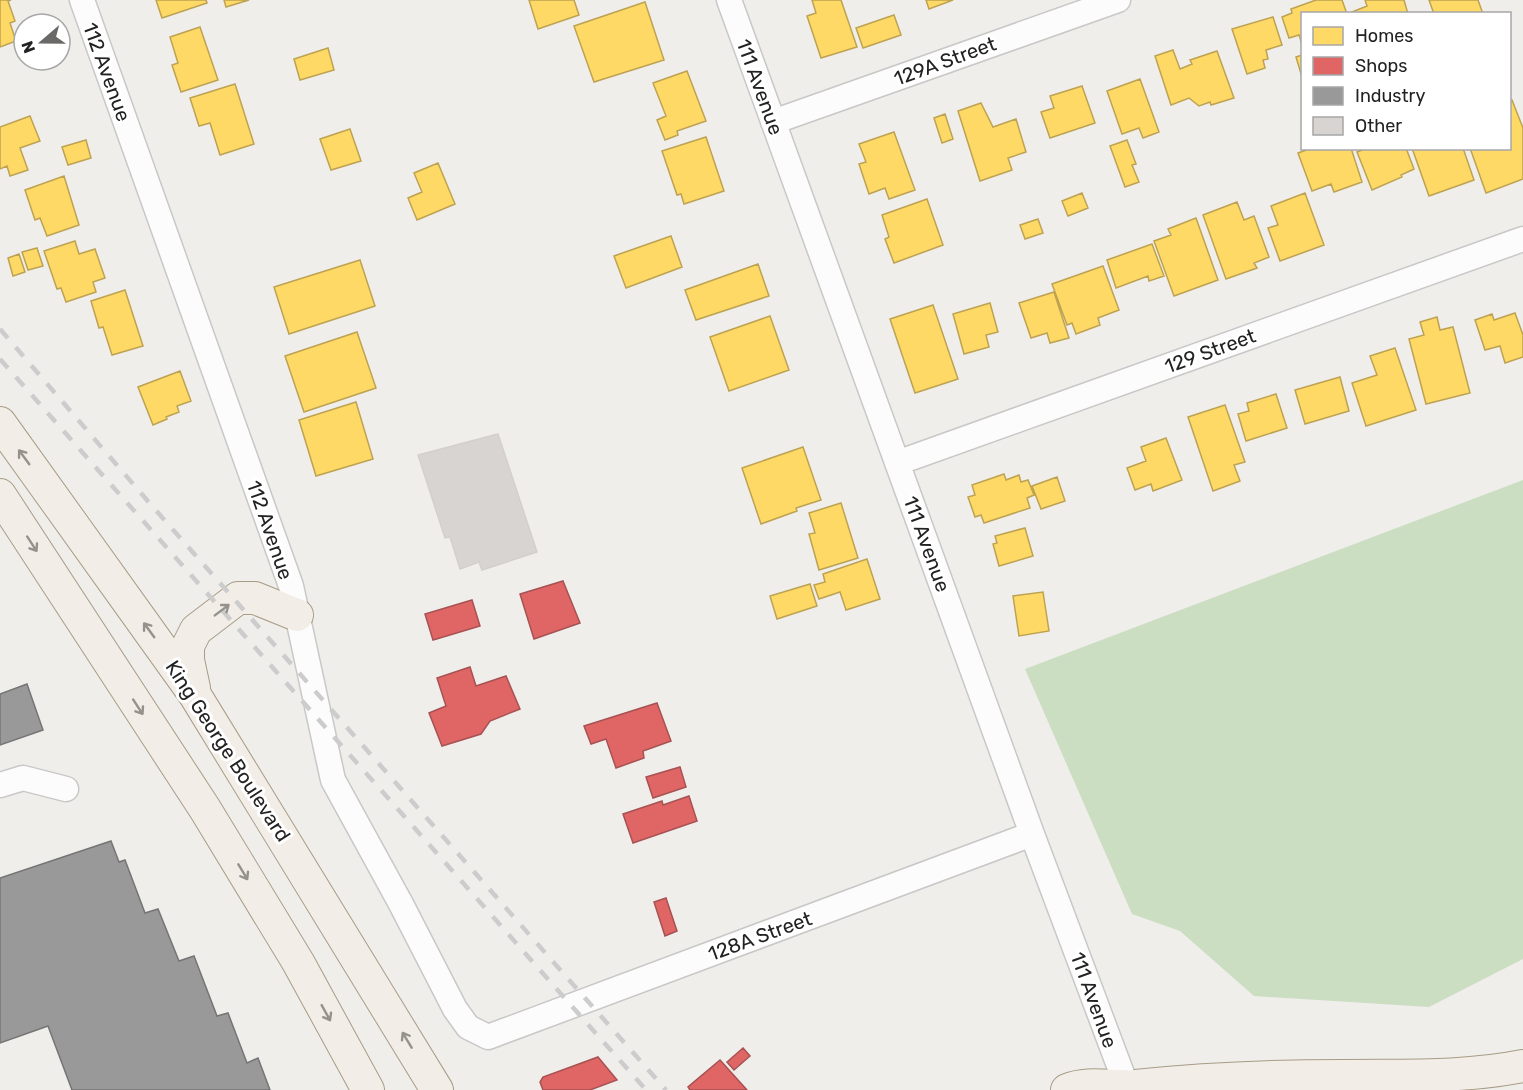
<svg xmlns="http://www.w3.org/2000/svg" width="1523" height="1090" font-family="Rubik,sans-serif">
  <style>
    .forest { fill: #cbdec1 }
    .homes { fill: #ffd966; stroke: #bda252; stroke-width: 1.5 }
    .shops { fill: #e06666; stroke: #a75252; stroke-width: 1.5 }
    .industry { fill: #999; stroke: #757575; stroke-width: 1.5 }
    .building { fill: #d7d4d2; stroke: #d3d0cc; stroke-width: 1.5 }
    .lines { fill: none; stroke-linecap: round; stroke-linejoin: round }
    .minor-casing { stroke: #c9c8c7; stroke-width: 27 }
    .major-casing { stroke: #a79c86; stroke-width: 34 }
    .minor { stroke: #fdfcfc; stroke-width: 24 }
    .major { stroke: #f3ede7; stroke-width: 32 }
    .rail { stroke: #ccc; stroke-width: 4.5; stroke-dasharray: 12 12; stroke-linecap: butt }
    .oneway { stroke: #95928e }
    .labels { text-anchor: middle; stroke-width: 6; stroke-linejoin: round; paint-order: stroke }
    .street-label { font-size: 20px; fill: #222; stroke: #fff }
  </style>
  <rect width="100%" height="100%" fill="#f0eeeb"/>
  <!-- forest -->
  <path class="forest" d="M1523,480V959L1429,1007L1254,996L1180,931L1132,914L1025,669Z"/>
  <!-- homes -->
  <path class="homes" d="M0,0H11L8,1L15,21L10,23L16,41L0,47Z
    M156,0H206L207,3L162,18Z
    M224,0H249L226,7Z
    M529,0H574L579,15L538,29Z
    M812,0H841L857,47L821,58L807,16L816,13Z
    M926,0H953L929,9Z
    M1316,0H1342L1347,14H1302V44L1299,35L1289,38L1282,17L1292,13L1291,9Z
    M1365,0H1404L1408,14H1352V12L1367,6Z
    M1429,0H1478L1483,14H1434Z
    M645,2L664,60L594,82L574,26Z
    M894,15L901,35L863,48L856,28Z
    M1273,17L1282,45L1266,50L1268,59L1263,60L1265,68L1247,74L1232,29Z
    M200,27L218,80L181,92L172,65L178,63L170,37Z
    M328,48L334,70L300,80L294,59Z
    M1173,50L1180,69L1192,64L1190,60L1217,51L1234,98L1211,105L1210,102L1199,106L1189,98L1171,105L1155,56Z
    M1302,55V77L1296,57Z
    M687,71L706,121L677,131L678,135L665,140L657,120L666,116L653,83Z
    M1140,79L1159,132L1143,138L1139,128L1122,134L1107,91Z
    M235,84L254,144L220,155L210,123L199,126L190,98Z
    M1082,86L1095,123L1050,138L1041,112L1054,108L1050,96Z
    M1512,100L1523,128V179L1486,193L1470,148H1510V101Z
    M981,103L993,127L1016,119L1026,152L1008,158L1012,170L980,181L958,111Z
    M945,114L953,139L942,143L934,118Z
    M30,116L40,141L20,148L28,170L10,176L7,166L0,169V127Z
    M350,129L361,161L331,170L320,139Z
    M894,132L915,190L889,199L885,188L869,194L859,164L866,162L859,144Z
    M706,137L724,191L684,204L681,194L677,195L662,151Z
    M86,140L91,158L68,165L62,147Z
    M1127,140L1136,164L1132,165L1139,182L1125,187L1110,146Z
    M1312,148H1351L1362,182L1334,192L1331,184L1312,191L1298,153Z
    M1367,148H1406L1414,169L1401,175L1402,177L1372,190L1357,152Z
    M1412,148H1463L1474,180L1429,196Z
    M438,163L455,204L417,220L408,198L422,192L414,173Z
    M64,176L79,225L47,236L40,218L35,220L25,190Z
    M1082,193L1088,208L1068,216L1062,201Z
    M1305,193L1324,245L1280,261L1268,228L1278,225L1271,206Z
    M927,199L943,245L894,263L885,239L889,237L882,215Z
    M1237,202L1244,220L1254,216L1269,257L1254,263L1257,268L1226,279L1203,215Z
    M1196,218L1218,280L1174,296L1154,241L1171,235L1168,229Z
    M1038,219L1043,233L1025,239L1020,225Z
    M671,236L682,267L626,288L614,256Z
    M75,241L79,254L95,249L105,278L93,282L96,292L66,302L61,288L57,289L44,251Z
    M1152,244L1164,276L1149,281L1148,276L1116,288L1107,260Z
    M37,248L43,266L28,270L22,252Z
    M19,254L25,272L13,276L8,258Z
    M360,260L375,306L289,334L274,287Z
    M758,264L769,296L696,320L685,290Z
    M1103,266L1119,310L1098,318L1100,325L1076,334L1072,323L1067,325L1052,284Z
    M125,290L143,346L112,355L103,327L99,328L91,301Z
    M1054,292L1069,338L1050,343L1047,333L1031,338L1019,303Z
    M990,303L998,332L986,335L989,347L964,354L953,314Z
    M933,305L958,379L915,393L890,319Z
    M1515,313L1523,335V357L1505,363L1500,346L1485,350L1475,320L1492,314L1494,320Z
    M770,316L789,370L729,391L710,337Z
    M1437,317L1440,330L1453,327L1470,393L1426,404L1409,339L1424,335L1420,322Z
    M357,332L376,388L304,412L285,356Z
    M1395,348L1416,410L1366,426L1352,383L1377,375L1370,356Z
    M180,371L191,401L177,406L179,412L166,417L167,419L153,425L138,387Z
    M1340,377L1349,411L1305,424L1295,390Z
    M1276,394L1287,428L1246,441L1238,414L1249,411L1247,403Z
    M356,402L373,459L316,476L299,420Z
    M1225,405L1245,462L1234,465L1240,481L1213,491L1188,417Z
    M1166,438L1182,480L1153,491L1151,484L1135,490L1127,468L1146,461L1141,447Z
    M803,447L821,500L796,508L797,511L761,524L742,468Z
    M1004,474L1006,480L1019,475L1021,482L1028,480L1034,495L1027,498L1030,508L984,523L981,515L975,517L968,497L975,495L972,485Z
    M1057,477L1065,501L1041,509L1032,486Z
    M841,503L858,558L819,570L809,534L815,533L809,513Z
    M1025,528L1033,556L999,566L993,544L997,543L995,536Z
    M867,559L880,599L846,610L840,592L819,599L814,585L825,582L823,574Z
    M810,584L817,606L777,619L770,596Z
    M1043,592L1049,631L1019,636L1013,596Z"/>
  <!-- shops -->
  <path class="shops" d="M563,581L580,623L534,639L520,594Z
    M472,600L480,626L433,640L425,614Z
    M470,667L476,686L506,676L520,709L490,721L481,734L442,746L429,713L446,706L437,678Z
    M657,703L671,741L643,751L644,758L616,768L606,739L591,744L584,726Z
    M680,767L686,787L653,798L646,777Z
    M689,796L697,821L633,843L623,814L662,801L663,805Z
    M666,898L677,931L665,936L654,902Z
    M743,1048L750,1056L734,1070L727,1062Z
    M598,1057L617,1080L590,1090H543L540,1082L543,1077Z
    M720,1060L747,1090H690L688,1087Z"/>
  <!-- industry -->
  <path class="industry" d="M27,684L43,730L0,745V694Z
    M111,841L119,862L125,860L145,913L158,909L179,961L194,956L217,1016L228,1013L247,1063L258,1058L270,1090H72L48,1026L0,1043V878Z"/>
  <!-- building -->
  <path class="building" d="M498,434L537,552L482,570L479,562L460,569L450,537L445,538L418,455Z"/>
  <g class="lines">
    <!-- minor casing -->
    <g class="minor-casing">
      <path id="minor" d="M82,0L291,586L333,780L401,904L455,1009L468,1027L488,1037L1032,834
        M729,0L1032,834L1127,1087
        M773,122L1118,0
        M897,463L1523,239
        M0,785L23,778L66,789"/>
    </g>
    <!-- major casing -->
    <g class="major-casing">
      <path id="major" d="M0,423L195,695L437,1090
        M0,495L205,809L298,962L368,1090
        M194,688L188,660V646L196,630L238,598H255L297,615
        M1067,1090C1089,1081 1112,1088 1135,1086C1203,1079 1272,1076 1341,1076C1401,1075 1463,1078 1523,1066"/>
    </g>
    <!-- minor -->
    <use href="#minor" class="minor"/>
    <!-- major -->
    <use href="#major" class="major"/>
    <!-- rail -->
    <path class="rail" d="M0,329L146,499L666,1090
      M0,359L646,1090"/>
  </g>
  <!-- one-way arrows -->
  <defs><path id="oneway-shaft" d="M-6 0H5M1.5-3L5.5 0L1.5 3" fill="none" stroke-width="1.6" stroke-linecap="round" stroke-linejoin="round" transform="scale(1.5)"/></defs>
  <g class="oneway">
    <use href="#oneway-shaft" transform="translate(24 457) rotate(-126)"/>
    <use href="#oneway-shaft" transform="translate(32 544) rotate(57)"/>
    <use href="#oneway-shaft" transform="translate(222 610) rotate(-37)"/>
    <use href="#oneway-shaft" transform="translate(149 630) rotate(-126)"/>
    <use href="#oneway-shaft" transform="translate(138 707) rotate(57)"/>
    <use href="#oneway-shaft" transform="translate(243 872) rotate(59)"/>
    <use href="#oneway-shaft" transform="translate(326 1013) rotate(61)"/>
    <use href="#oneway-shaft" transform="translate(407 1040) rotate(-121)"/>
  </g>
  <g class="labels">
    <!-- street labels -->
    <g class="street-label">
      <text transform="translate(945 61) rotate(-20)" y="7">129A Street</text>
      <text transform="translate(107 72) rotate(70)" y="7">112 Avenue</text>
      <text transform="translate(760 87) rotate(70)" y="7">111 Avenue</text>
      <text transform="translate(1210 351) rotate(-20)" y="7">129 Street</text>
      <text transform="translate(270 530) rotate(71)" y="7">112 Avenue</text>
      <text transform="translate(927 544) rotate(70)" y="7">111 Avenue</text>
      <text transform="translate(228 751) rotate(57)" y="7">King George Boulevard</text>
      <text transform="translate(760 936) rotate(-20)" y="7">128A Street</text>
      <text transform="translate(1094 1000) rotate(70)" y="7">111 Avenue</text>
    </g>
  </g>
  <!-- legend -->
  <rect x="1301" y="12" width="210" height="138" fill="#ffffff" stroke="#a7a7a7" stroke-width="1.5"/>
  <rect x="1313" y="27" width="30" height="18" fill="#ffd966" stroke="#a7a7a7" stroke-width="1.5"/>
  <text x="1355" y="42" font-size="18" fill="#222222">Homes</text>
  <rect x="1313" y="57" width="30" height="18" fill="#e06666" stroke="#a7a7a7" stroke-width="1.5"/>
  <text x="1355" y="72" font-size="18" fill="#222222">Shops</text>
  <rect x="1313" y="87" width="30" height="18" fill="#999999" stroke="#a7a7a7" stroke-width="1.5"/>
  <text x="1355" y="102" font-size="18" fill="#222222">Industry</text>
  <rect x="1313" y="117" width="30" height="18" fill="#d7d4d2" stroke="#a7a7a7" stroke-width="1.5"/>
  <text x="1355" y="132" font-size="18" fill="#222222">Other</text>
  <!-- north arrow -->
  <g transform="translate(42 42) rotate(250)"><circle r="28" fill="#ffffff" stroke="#a7a7a7" stroke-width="1.5"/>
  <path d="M0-4.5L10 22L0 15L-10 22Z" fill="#6a6968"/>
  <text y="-9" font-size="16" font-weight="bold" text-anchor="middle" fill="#222222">N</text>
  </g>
</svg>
